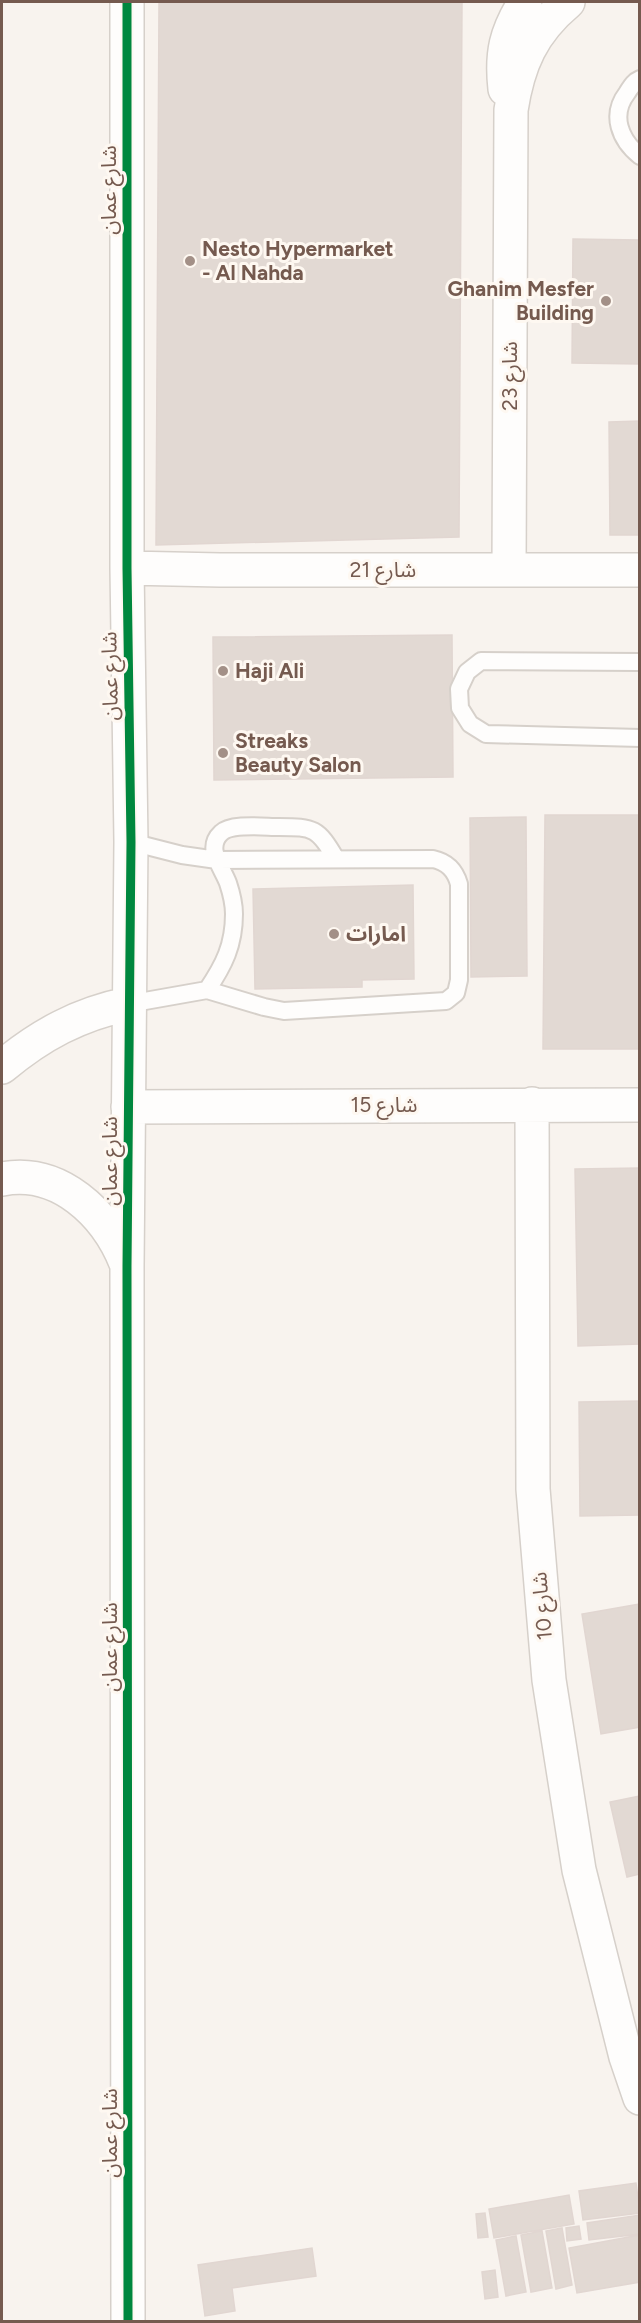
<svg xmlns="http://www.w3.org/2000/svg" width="641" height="2323" font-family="Figtree,'Noto Sans Arabic',sans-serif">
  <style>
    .building { fill: #e2d9d3; stroke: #e1d6d1; stroke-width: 1.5 }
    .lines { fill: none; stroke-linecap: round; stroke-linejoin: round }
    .lane-casing { stroke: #d6d0ca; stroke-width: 20 }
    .street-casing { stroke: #d6d0ca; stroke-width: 36 }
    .lane { stroke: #fefdfc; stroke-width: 16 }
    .street { stroke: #fefdfc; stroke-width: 33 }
    .cycleway-casing { stroke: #fef8f1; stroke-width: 13 }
    .cycleway { stroke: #00873e; stroke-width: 9 }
    .poi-dot { fill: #a39087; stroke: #fef8f1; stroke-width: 2 }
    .labels { text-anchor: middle; stroke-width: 6; stroke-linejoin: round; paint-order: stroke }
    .street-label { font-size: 21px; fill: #755a4f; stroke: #fef8f1 }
    .poi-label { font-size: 21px; font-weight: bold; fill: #755a4f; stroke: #fef8f1; text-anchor: start }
  </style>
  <rect width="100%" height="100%" fill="#f8f3ee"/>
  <!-- building -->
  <path class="building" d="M159,2H462L459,537L156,545Z
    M573,239L640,240V364L572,363Z
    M640,421V535H610L609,422Z
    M452,635L453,777L214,780L213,637Z
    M545,815H640V1049H543Z
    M526,817L527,976L471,977L470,818Z
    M413,885L414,979L362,980V987L255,989L253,889Z
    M640,1168V1344L578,1346L575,1169Z
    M640,1401V1515L580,1516L579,1402Z
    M640,1604V1727L601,1734L582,1614Z
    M640,1796V1874L627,1877L610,1802Z
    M636,2183L640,2213L583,2220L579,2191Z
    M569,2195L574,2224L494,2238L489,2209Z
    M485,2213L488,2237L478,2238L476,2214Z
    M640,2215V2234L589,2240L587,2223Z
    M579,2226L581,2239L567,2241L566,2228Z
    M562,2228L572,2285L556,2289L546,2231Z
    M542,2231L552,2288L531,2292L521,2235Z
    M640,2235V2282L577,2293L569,2248Z
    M516,2236L526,2292L506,2296L496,2240Z
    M312,2248L316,2276L232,2288L235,2311L205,2316L198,2265Z
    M495,2270L498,2297L485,2299L482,2272Z"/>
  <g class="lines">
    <!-- lane casing -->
    <g class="lane-casing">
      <path id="lane" d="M640,79C633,82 631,87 627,93C610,115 620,140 640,156
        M640,662L481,661L467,672L459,689L460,708L470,724L486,734L640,738
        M207,990C224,965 234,945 234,914C234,905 231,892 228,883C222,867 205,848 221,833C231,823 264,827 279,827C314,827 318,828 336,859
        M128,1004L207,990L264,1007L284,1011L446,1001L456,993L459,980V884C455,870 447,862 433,859L217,860L182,855L131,842"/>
    </g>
    <!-- street casing -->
    <g class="street-casing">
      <path id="street" d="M127,2V568L131,842L127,1266L128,2322
        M505,89C501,53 506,32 525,2
        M127,568L220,570H640
        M509,570L511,110C518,64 532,32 568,2
        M2,1067C40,1035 79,1014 128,1004
        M532,1104L533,1489L549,1680L579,1870L626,2057L640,2098
        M128,1107L640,1105
        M2,1179C59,1168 106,1213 126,1263"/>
    </g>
    <!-- lane -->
    <use href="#lane" class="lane"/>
    <!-- street -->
    <use href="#street" class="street"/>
    <!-- cycleway casing -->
    <g class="cycleway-casing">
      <path id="cycleway" d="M127,2V568L131,842L127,1266L128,2322"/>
    </g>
    <!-- cycleway -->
    <use href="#cycleway" class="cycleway"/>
  </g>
  <!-- markers -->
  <g class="poi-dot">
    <circle cx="190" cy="261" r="6"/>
    <circle cx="606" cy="301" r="6"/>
    <circle cx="223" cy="671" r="6"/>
    <circle cx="223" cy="753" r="6"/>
    <circle cx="334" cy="934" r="6"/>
  </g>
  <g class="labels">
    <!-- street labels -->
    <g class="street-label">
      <text transform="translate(109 190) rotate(-90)" y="7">شارع عمان</text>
      <text transform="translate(510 376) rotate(-90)" y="7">شارع 23</text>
      <text x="383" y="577">شارع 21</text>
      <text transform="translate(110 676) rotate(-91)" y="7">شارع عمان</text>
      <text x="384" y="1112">شارع 15</text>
      <text transform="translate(110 1161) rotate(-90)" y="7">شارع عمان</text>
      <text transform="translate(542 1606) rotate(-95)" y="7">شارع 10</text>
      <text transform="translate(110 1647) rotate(-90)" y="7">شارع عمان</text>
      <text transform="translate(110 2133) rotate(-90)" y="7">شارع عمان</text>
    </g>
    <!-- poi labels -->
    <g class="poi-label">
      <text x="202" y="256">Nesto Hypermarket<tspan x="202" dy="24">- Al Nahda</tspan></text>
      <text x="594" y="296" text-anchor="end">Ghanim Mesfer<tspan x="594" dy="24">Building</tspan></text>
      <text x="235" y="678">Haji Ali</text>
      <text x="235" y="748">Streaks<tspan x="235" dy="24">Beauty Salon</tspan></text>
      <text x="346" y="941">امارات</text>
    </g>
  </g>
  <!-- border -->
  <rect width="641" height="2323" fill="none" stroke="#755a4f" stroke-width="6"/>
</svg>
